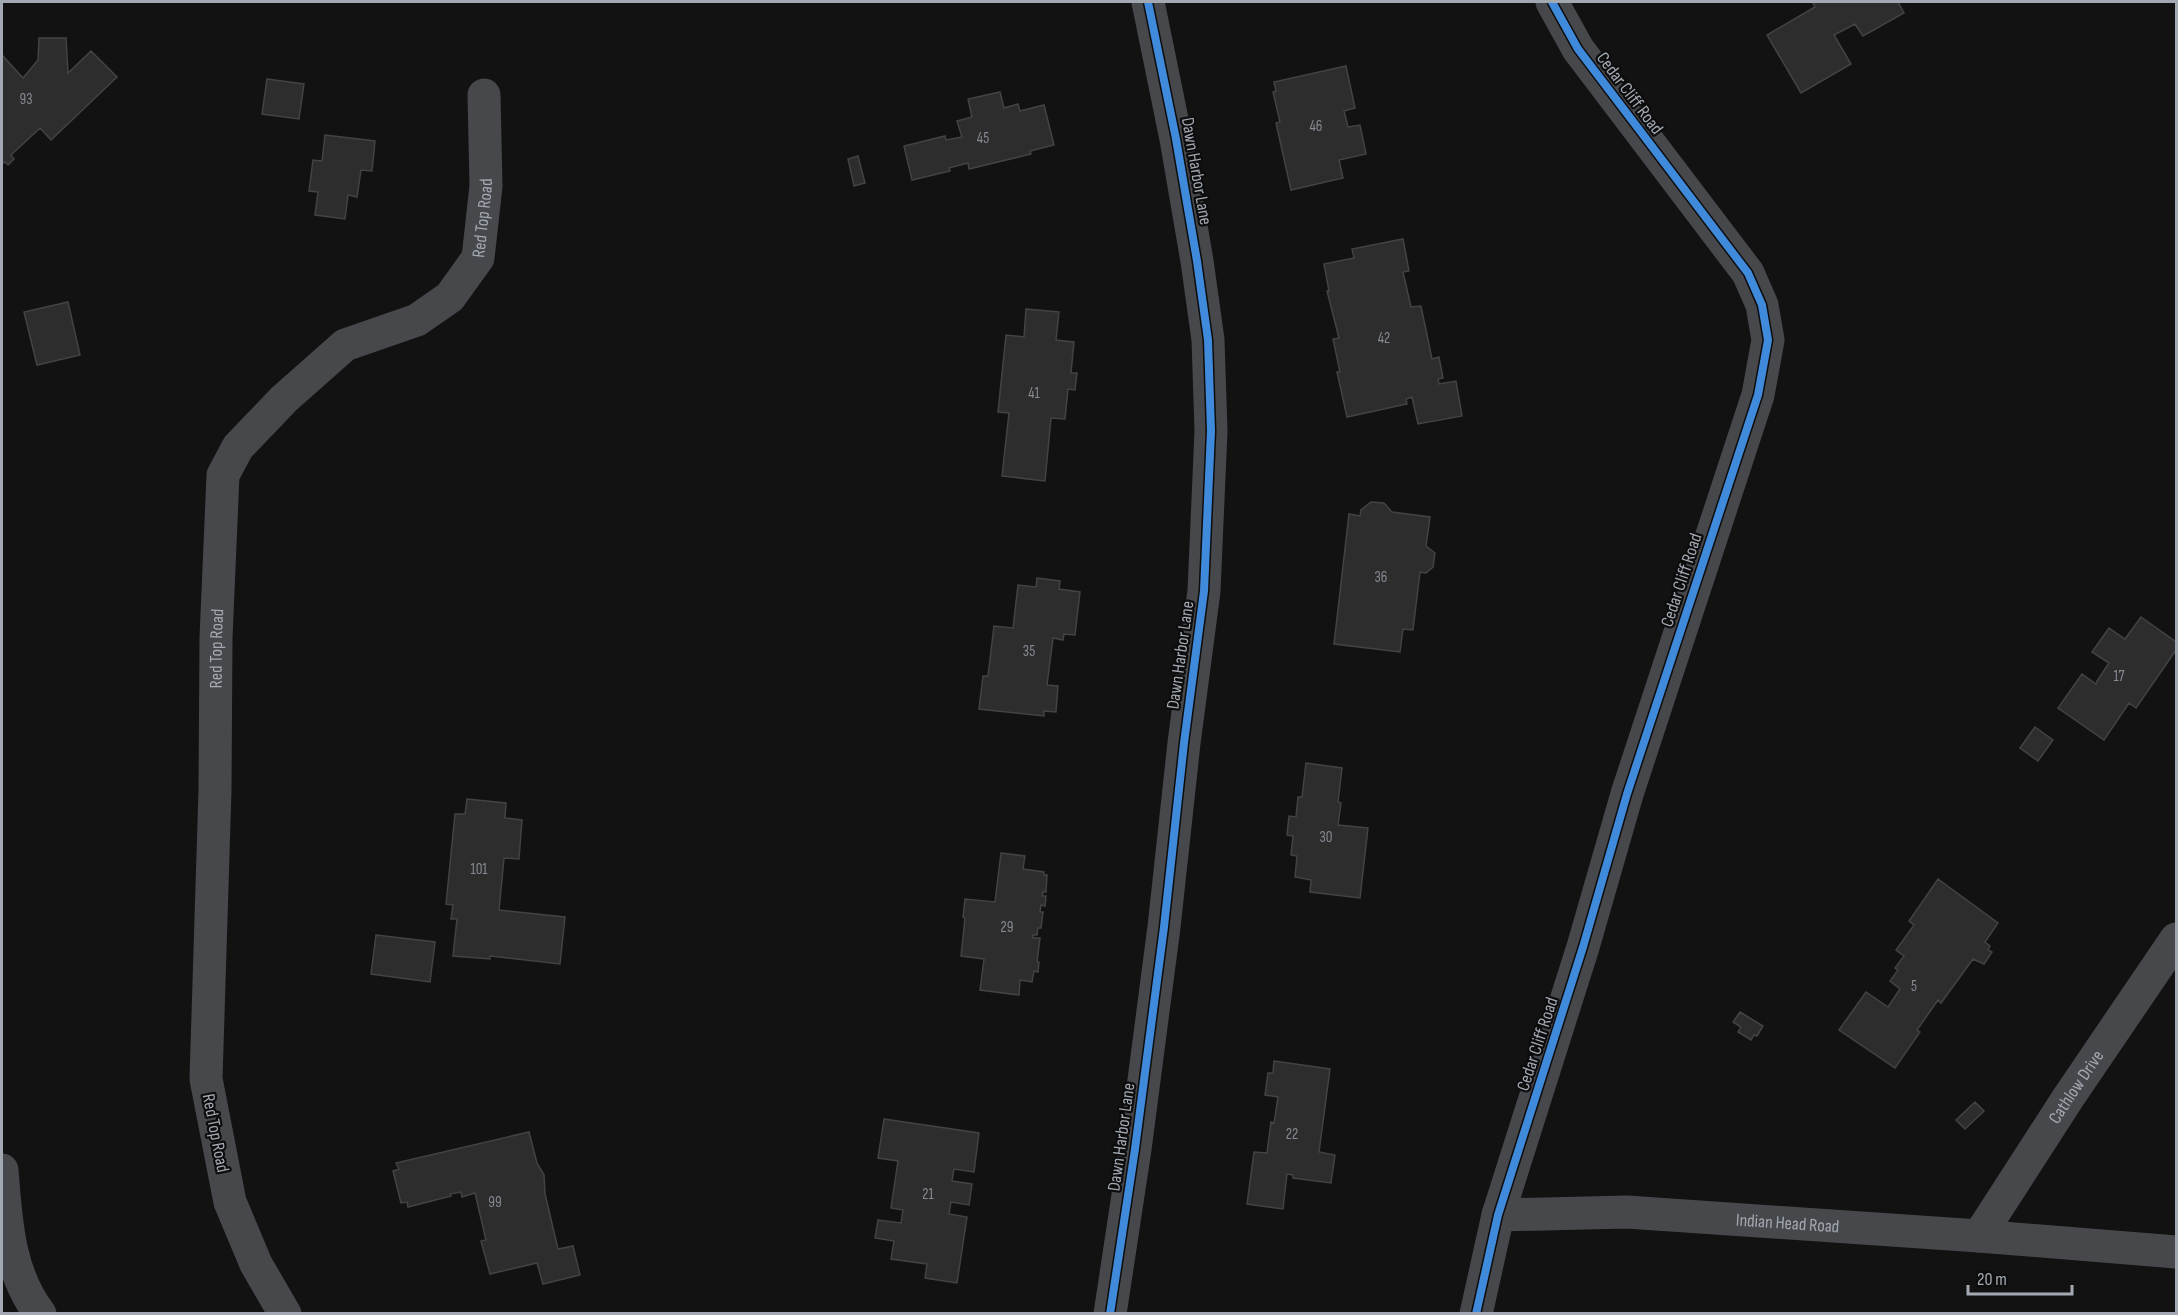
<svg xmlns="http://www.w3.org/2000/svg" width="2178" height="1315" font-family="'Sofia Sans Condensed',sans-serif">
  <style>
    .building { fill: #2d2d2e; stroke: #424346; stroke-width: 1.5 }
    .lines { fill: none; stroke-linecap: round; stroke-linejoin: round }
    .minor { stroke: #47484b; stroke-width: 33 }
    .cycleway-casing { stroke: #0d0d0e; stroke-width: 11 }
    .cycleway { stroke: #408adc; stroke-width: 8 }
    .labels { text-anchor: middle; stroke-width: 4.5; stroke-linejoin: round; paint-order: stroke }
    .number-label { font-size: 15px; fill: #868a92 }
    .street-label { font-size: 18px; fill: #a3a9b3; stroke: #0d0d0e }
  </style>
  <rect width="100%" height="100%" fill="#121213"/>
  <!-- building -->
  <path class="building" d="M1817,2H1898L1904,13L1863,36L1855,24L1834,35L1851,64L1801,93L1767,35L1815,7L1813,3Z
    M39,38H66L68,73L91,51L117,77L51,140L40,128L11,155L14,159L8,165L5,162L2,164V55L23,78L38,60Z
    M1346,66L1355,108L1344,111L1348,127L1360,125L1366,154L1339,160L1343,178L1291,190L1276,123L1280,122L1273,92L1276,91L1274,82Z
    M267,79L304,84L299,119L262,114Z
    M1000,92L1004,108L1018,104L1020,111L1044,105L1054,145L1030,151L1031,154L969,169L968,163L949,168L950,171L912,180L904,146L945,136L946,140L962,137L957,121L972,117L968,99Z
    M325,135L375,141L372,171L361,170L357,197L348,195L345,219L315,215L318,192L309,191L313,160L322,161Z
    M858,156L865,183L854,186L848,159Z
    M1403,239L1409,271L1403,272L1411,307L1421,306L1432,359L1439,357L1443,378L1438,379L1439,384L1456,381L1462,416L1418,424L1412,397L1406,399L1407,404L1347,417L1337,372H1340L1333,339L1339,338L1327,291H1329L1324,264L1354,258L1352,249Z
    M68,302L80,355L37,365L24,312Z
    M1026,309L1059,312L1056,340L1074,342L1071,373H1077L1075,390L1068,389L1065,419L1051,418L1045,481L1002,476L1009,413L998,412L1006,335L1024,337Z
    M1371,502L1384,503L1392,512L1430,517L1426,546L1435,553L1433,567L1426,573L1420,572L1413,630L1403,629L1400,652L1334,644L1349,514L1360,516L1361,510Z
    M1037,578L1060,581L1059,589L1080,592L1075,635L1064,634L1063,640L1053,638L1047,685L1058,686L1056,712L1044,711V716L979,709L983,676H988L994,626L1013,628L1018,585L1036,587Z
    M2141,617L2176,642V650L2136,708L2129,703L2104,740L2058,708L2082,674L2096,684L2097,681L2109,663L2092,652L2109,628L2125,639Z
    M2035,727L2053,740L2038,761L2020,748Z
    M1306,763L1342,768L1338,802L1341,803L1338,825L1368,828L1360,898L1310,892L1311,880L1295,877L1297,856L1291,855L1293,836L1287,835L1289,816L1296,817L1298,797H1302Z
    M467,799L506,803L505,818L522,820L519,859L504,858L499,910L565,917L560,964L490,956V959L453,956L457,919H451L453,905L446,904L455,814H465Z
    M1001,853L1025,856L1023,869L1044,872V875H1047L1046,892H1043L1042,896H1046L1045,906L1041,905L1040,912H1043L1041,928H1038L1037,935H1033V938H1040L1037,962H1039L1038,972L1034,971L1032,982L1020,980L1019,995L980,990L984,959L961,956L965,918L963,917L965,899L995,902Z
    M1938,879L1998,923L1985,942L1990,946L1988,950L1992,952L1984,964L1973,959L1941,1003L1938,1000L1917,1030L1920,1032L1895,1068L1839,1030L1866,992L1888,1007L1900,989L1890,981L1898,970L1895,968L1904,956L1896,950L1914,925L1909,921Z
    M376,935L435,942L430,982L371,974Z
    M1740,1012L1763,1026L1757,1036L1754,1035L1751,1040L1738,1032L1741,1027L1733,1022Z
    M1274,1061L1330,1069L1319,1152L1335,1155L1331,1183L1293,1178V1175L1287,1174L1283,1209L1247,1204L1254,1152L1267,1153L1271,1122L1274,1123L1278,1097L1265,1095L1268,1073H1273Z
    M1975,1102L1984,1111L1965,1129L1956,1120Z
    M884,1119L979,1133L974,1172L954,1169L952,1181L972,1184L969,1205L951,1202L949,1214L967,1217L957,1283L925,1278L927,1264L891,1259L894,1241L875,1238L878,1220L901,1223L903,1210L891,1208L898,1161L878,1158Z
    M529,1132L537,1163L544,1175L545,1194L558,1249L573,1246L580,1275L543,1284L537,1263L490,1274L481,1241L486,1240L475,1193L462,1197L461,1192L450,1194L451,1196L408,1207L407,1202L401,1203L393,1171L399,1169L396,1163Z"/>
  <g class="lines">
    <!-- minor -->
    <g class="minor">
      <path d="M2,1170C6,1220 8,1272 40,1314"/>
      <path id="s1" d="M1498,1215L1627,1212L1979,1236L2176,1252"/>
      <path id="s2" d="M1979,1236L2068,1098L2176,939"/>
      <path id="s3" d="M285,1314L256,1264L230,1202L206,1079L215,790L216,638L223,475L238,447L284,399L345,345L417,320L450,297L478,258L486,186L484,95"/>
      <path d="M1110,1314L1135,1149L1164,927L1184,743L1204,591L1211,431L1208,340L1197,261L1176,139L1148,2"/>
      <path d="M1476,1314L1498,1215L1583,947L1627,794L1758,395L1768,340L1762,305L1748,273L1578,49L1552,2"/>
    </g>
    <!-- cycleway casing -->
    <g class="cycleway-casing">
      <path id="cycleway" d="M1110,1314L1135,1149L1164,927L1184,743L1204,591L1211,431L1208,340L1197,261L1176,139L1148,2
        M1476,1314L1498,1215L1583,947L1627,794L1758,395L1768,340L1762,305L1748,273L1578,49L1552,2"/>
    </g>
    <!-- cycleway -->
    <use href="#cycleway" class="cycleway"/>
  </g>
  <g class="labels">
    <!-- number labels -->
    <g class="number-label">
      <text x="26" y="104">93</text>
      <text x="1316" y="131">46</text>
      <text x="983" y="143">45</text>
      <text x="1384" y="343">42</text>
      <text x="1034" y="398">41</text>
      <text x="1381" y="582">36</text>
      <text x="1029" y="656">35</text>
      <text x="2119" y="681">17</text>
      <text x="1326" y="842">30</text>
      <text x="479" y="874">101</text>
      <text x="1007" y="932">29</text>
      <text x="1914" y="991">5</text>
      <text x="1292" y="1139">22</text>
      <text x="928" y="1199">21</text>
      <text x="495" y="1207">99</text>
    </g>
    <!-- street labels -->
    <g class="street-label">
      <text transform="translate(1630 93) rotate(53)" y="6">Cedar Cliff Road</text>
      <text transform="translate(1197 171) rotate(80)" y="6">Dawn Harbor Lane</text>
      <text dy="6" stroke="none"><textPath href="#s3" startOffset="1239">Red Top Road</textPath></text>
      <text transform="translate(1681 580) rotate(-72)" y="6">Cedar Cliff Road</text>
      <text dy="6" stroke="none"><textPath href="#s3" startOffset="681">Red Top Road</textPath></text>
      <text transform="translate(1180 655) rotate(-82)" y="6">Dawn Harbor Lane</text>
      <text transform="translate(1537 1044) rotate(-72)" y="6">Cedar Cliff Road</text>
      <text dy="6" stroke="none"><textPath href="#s2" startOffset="178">Cathlow Drive</textPath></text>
      <text transform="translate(216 1133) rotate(79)" y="6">Red Top Road</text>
      <text transform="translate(1121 1137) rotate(-82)" y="6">Dawn Harbor Lane</text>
      <text dy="6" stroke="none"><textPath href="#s1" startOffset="290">Indian Head Road</textPath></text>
    </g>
  </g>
  <!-- border -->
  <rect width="2178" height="1315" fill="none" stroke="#a3a9b3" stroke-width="6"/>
  <!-- scale -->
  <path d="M1968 1285v9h104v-9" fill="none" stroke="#a3a9b3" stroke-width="3"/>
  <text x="1977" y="1285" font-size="18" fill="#a3a9b3" stroke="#0d0d0e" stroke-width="4.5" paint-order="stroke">20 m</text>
</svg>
